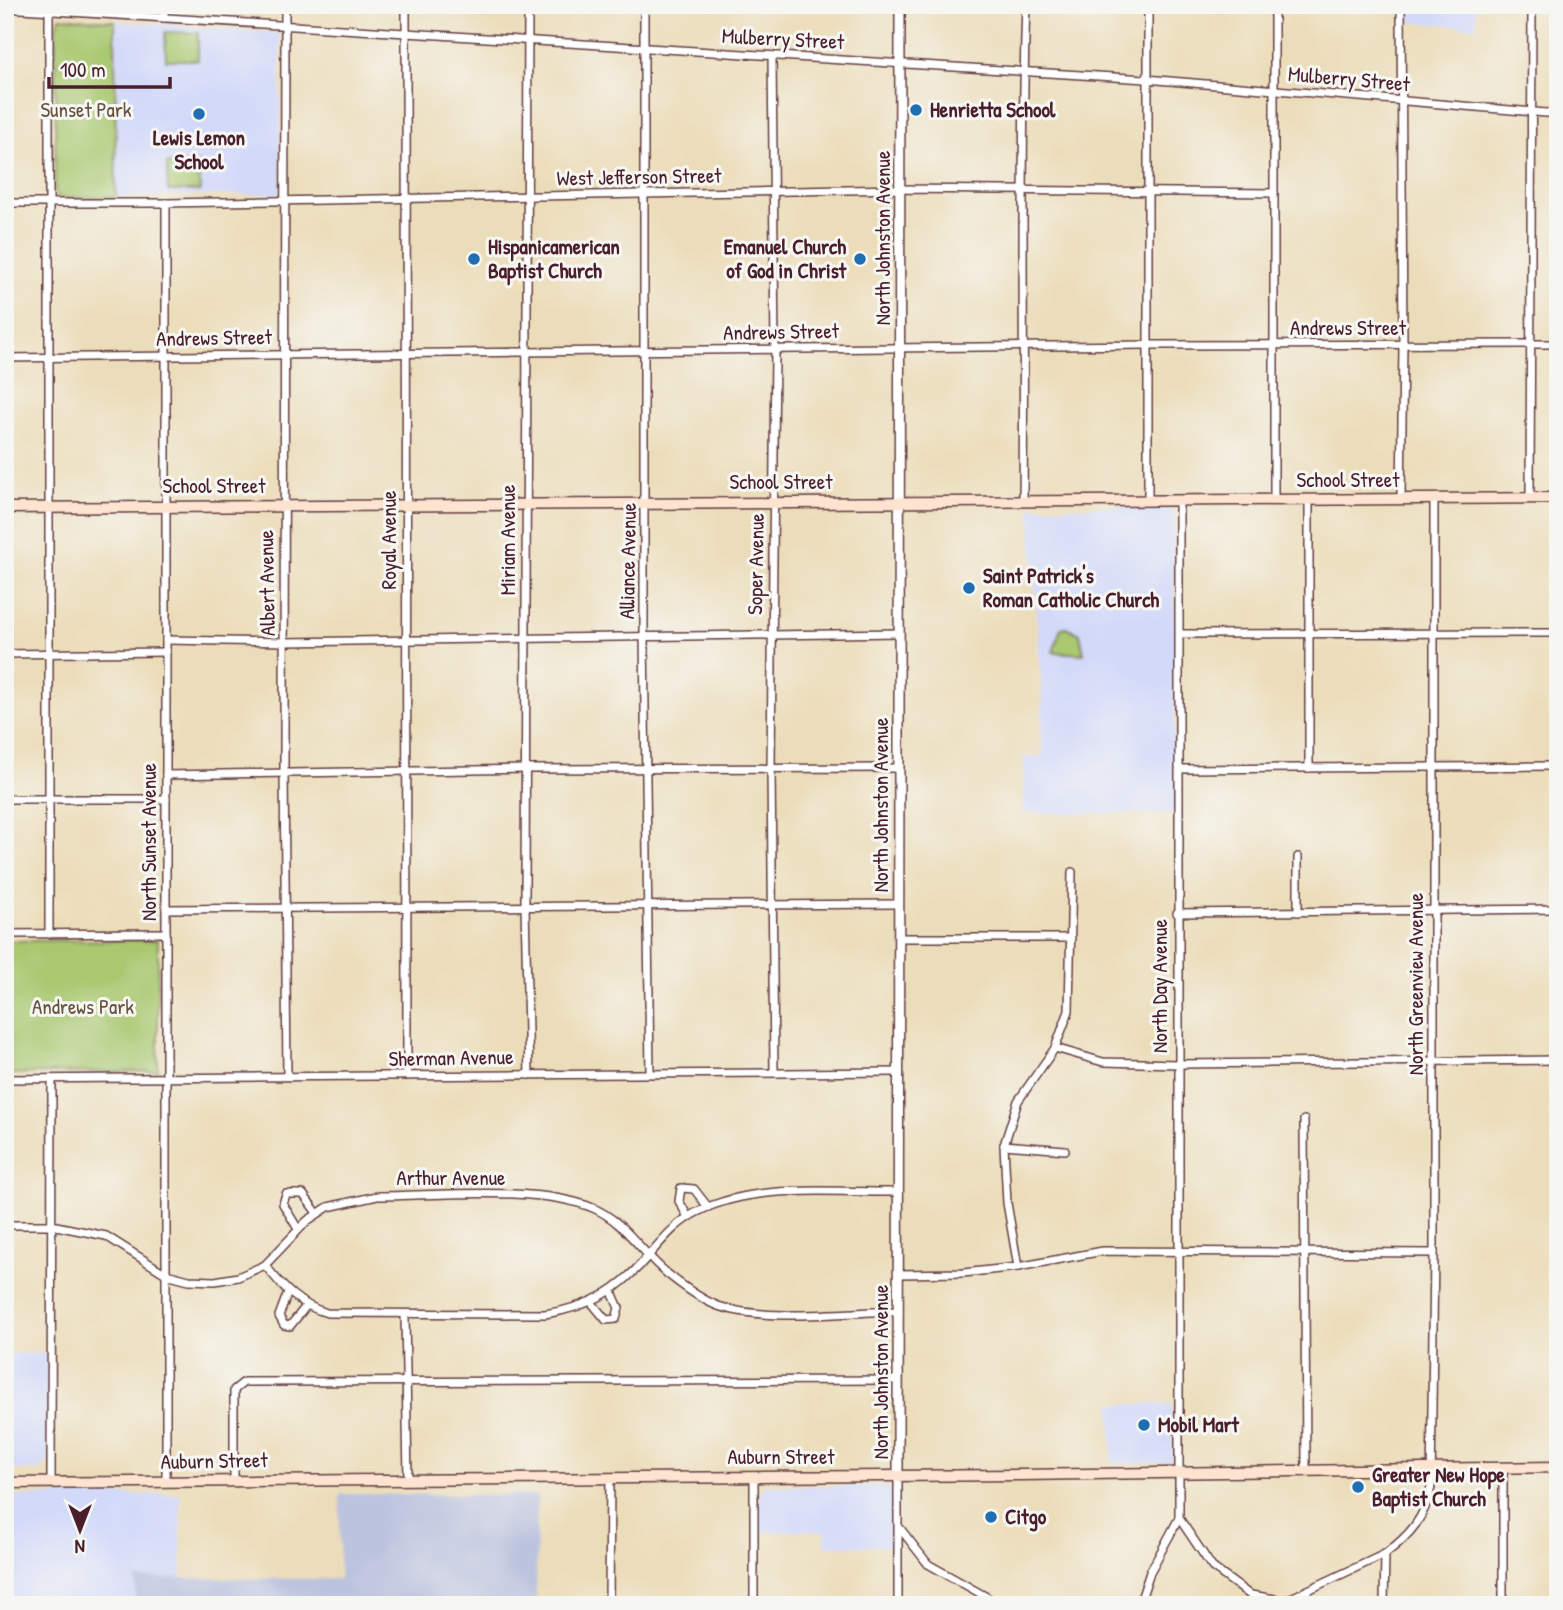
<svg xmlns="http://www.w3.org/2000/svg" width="1563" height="1610" font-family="'Patrick Hand',sans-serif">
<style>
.built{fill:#d2d9f9}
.industrial{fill:#bcc3de}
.green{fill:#a9c86f;stroke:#7a744d;stroke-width:2}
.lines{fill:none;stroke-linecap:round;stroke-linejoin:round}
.minor-casing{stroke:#623c40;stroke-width:10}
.tertiary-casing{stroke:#623c40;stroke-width:12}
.secondary-casing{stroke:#623c40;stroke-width:13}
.minor{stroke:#fff;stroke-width:7}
.tertiary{stroke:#fff;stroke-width:9}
.secondary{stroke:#fde4d0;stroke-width:10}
.poi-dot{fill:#1f6fb2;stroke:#f6f6f2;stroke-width:2.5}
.labels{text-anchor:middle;stroke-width:6;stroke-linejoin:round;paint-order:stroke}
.street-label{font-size:21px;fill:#4a1f2b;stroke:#f6f6f2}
.park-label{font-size:21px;fill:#66523f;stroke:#f6f6f2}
.poi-label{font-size:21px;font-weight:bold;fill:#4a1f2b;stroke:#f6f6f2;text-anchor:start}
</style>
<rect width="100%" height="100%" fill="#f6f6f2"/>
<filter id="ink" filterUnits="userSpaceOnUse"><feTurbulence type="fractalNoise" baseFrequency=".0143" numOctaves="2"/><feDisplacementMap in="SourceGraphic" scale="14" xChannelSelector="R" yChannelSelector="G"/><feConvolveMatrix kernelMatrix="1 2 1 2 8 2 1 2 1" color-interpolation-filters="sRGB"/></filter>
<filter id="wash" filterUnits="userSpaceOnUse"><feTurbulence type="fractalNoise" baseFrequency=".00686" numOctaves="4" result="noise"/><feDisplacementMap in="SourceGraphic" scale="28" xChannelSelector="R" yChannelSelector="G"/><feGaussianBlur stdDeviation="1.57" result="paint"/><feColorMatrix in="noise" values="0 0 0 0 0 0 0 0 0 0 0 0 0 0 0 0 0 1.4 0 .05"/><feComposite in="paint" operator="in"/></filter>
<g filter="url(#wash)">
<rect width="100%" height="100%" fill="#ecddba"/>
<g class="built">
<polygon points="1410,5 1476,5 1476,27 1409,22"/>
<polygon points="115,21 280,33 281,194 116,197"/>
<polygon points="1030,507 1166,506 1174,513 1175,814 1023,813 1024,757 1042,756 1042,698"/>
<polygon points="5,1353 47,1354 48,1462 39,1470 5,1470"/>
<polygon points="1111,1404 1172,1404 1172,1459 1169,1463 1112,1463"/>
<polygon points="765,1486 887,1486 895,1496 895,1546 825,1546 825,1531 761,1532 760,1493"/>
<polygon points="180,1494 182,1579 136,1578 136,1605 5,1605 5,1496"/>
</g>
<polygon class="industrial" points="340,1494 537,1495 536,1605 136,1605 136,1578 339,1579"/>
<g class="green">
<polygon points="60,17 115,21 116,197 60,198 55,193 56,28"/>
<polygon points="165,32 198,33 198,60 166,60"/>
<polygon points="199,163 200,191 168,191 167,164"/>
<polygon points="1066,627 1080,634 1084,654 1053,652 1061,628"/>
<polygon points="158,940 158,1071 5,1074 5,941"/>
</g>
</g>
<g filter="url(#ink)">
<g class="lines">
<defs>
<g id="minor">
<polyline points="49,5 49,934"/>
<polyline points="285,5 284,774 287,1076"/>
<polyline points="406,5 407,1076"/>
<polyline points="528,5 525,906 529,1075"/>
<polyline points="644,5 644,636 650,1073"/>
<polyline points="1137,5 1148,10 1148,499"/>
<polyline points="5,8 1146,79 1558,114"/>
<polyline points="164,18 164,5"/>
<polyline points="772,56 775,350 771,768 774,1072"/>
<polyline points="5,203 166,203 900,189 1274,193"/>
<polyline points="166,203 166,1481"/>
<polyline points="5,358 1147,345 1558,344"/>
<polyline points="1530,498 1532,5"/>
<polyline points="1274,499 1274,5"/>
<polyline points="1309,499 1309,768"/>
<polyline points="1401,499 1403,345 1401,5"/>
<path d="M1023 500C1025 335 1020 170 1026 5"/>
<polyline points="1179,500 1179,1518 1212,1567 1250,1595 1257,1605"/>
<polyline points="1180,634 1558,633"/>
<polyline points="166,640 286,642 899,633"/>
<polyline points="5,654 166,652"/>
<polyline points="1180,769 1558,766"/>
<polyline points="166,775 527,769 899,768"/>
<polyline points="5,799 166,799"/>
<polyline points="1298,857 1298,912"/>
<polyline points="166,909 899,904"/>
<polyline points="1177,913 1558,909"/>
<polyline points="5,934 166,933"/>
<polyline points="899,938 1071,938"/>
<polyline points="1055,1048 1103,1062 1178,1064 1558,1060"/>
<polyline points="5,1079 898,1072"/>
<polyline points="1304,1120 1306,1470"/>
<polyline points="1004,1145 1065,1150"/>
<polyline points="688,1217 679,1201 681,1188 694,1189 708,1207"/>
<path d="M5 1225H51L106 1236 166 1274 189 1280 215 1281 238 1277 265 1265 307 1221 328 1207 377 1196C438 1196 538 1185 593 1208 626 1222 642 1254 669 1275 684 1287 700 1299 718 1306 765 1322 848 1312 899 1311"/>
<polyline points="298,1229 283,1204 286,1194 303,1194 317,1213"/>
<path d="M265 1265C282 1287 299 1305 327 1313L545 1314C590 1307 620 1290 649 1255 664 1238 677 1222 697 1212 757 1182 833 1193 899 1192"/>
<polyline points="1018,1267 1007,1203 1004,1145 1018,1101 1055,1048 1069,1011 1072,872"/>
<polyline points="899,1274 963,1273 1018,1267 1103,1251 1434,1253"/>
<polyline points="288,1292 279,1316 284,1325 290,1326 307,1305"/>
<polyline points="592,1303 606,1320 616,1319 619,1308 612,1292"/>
<polyline points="405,1316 408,1478"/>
<polyline points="754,1476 754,1605"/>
<polyline points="234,1480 234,1390 244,1382 897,1380"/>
<polyline points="51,1482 52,1079"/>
<polyline points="899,1527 928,1564 1001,1605"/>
<polyline points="1251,1595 1281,1600"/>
<polyline points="609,1605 610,1478"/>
<polyline points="898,1605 898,1476"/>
<polyline points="1139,1605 1150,1572 1179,1518"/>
<path d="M1276 1605 1385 1554C1410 1535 1425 1518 1431 1487L1434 1253V499"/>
<polyline points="1384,1605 1385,1554"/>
<polyline points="1503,1605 1503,1468"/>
</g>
<polyline id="tertiary" points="898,1476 900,5"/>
<g id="secondary">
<polyline points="5,508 1558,498"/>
<polyline points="5,1483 1020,1475 1558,1467"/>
</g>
</defs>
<use href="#minor" class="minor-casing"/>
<use href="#tertiary" class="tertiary-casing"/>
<use href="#secondary" class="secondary-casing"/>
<use href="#minor" class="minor"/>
<use href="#tertiary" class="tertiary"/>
<use href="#secondary" class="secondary"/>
</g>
</g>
<g class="poi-dot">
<circle cx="916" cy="110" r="7"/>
<circle cx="199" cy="114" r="7"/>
<circle cx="474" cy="259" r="7"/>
<circle cx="860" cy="259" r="7"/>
<circle cx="969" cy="588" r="7"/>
<circle cx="1144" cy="1425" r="7"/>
<circle cx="1358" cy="1487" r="7"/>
<circle cx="991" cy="1517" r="7"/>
</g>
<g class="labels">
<g class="street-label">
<text transform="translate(783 39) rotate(3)" y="7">Mulberry Street</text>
<text transform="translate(1349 79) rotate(5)" y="7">Mulberry Street</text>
<text transform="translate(639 177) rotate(-1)" y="7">West Jefferson Street</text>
<text transform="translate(883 238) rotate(-90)" y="7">North Johnston Avenue</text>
<text x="1348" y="335">Andrews Street</text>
<text transform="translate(781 332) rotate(-1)" y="7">Andrews Street</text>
<text transform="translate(214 338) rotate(-1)" y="7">Andrews Street</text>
<text x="1348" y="487">School Street</text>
<text x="781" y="489">School Street</text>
<text x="214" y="493">School Street</text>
<text transform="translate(389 540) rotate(-90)" y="7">Royal Avenue</text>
<text transform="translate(508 540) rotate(-90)" y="7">Miriam Avenue</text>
<text transform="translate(628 561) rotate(-89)" y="7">Alliance Avenue</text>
<text transform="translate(756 564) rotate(-89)" y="7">Soper Avenue</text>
<text transform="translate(267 583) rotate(-91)" y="7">Albert Avenue</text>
<text transform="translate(881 805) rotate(-90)" y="7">North Johnston Avenue</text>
<text transform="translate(149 842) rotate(-90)" y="7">North Sunset Avenue</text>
<text transform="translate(1416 984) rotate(-90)" y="7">North Greenview Avenue</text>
<text transform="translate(1160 986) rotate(-90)" y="7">North Day Avenue</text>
<text transform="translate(451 1058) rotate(-1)" y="7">Sherman Avenue</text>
<text x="451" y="1185">Arthur Avenue</text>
<text transform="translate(881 1372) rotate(-90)" y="7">North Johnston Avenue</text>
<text x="781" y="1464">Auburn Street</text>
<text transform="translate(214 1461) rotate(-1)" y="7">Auburn Street</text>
</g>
<g class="park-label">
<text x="86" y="117">Sunset Park</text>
<text x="83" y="1014">Andrews Park</text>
</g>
<g class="poi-label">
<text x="930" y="117">Henrietta School</text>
<text x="199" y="145" text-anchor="middle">Lewis Lemon<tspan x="199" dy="24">School</tspan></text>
<text x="488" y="254">Hispanicamerican<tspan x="488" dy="24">Baptist Church</tspan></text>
<text x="846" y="254" text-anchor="end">Emanuel Church<tspan x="846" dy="24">of God in Christ</tspan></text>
<text x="983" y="583">Saint Patrick's<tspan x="983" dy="24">Roman Catholic Church</tspan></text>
<text x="1158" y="1432">Mobil Mart</text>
<text x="1372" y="1482">Greater New Hope<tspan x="1372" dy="24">Baptist Church</tspan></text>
<text x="1005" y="1524">Citgo</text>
</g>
</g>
<rect width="1563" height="1610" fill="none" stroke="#f6f6f2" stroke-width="28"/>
<g transform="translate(80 1530) rotate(180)" stroke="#f6f6f2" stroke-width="5" paint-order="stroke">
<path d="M0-5L12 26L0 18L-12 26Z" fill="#4a1f2b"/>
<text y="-10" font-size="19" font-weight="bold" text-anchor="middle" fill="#4a1f2b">N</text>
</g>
<path d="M49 77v10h121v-10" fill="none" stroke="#4a1f2b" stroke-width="3.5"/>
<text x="60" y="77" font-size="21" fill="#4a1f2b" stroke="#f6f6f2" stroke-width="5" paint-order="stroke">100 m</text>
</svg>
